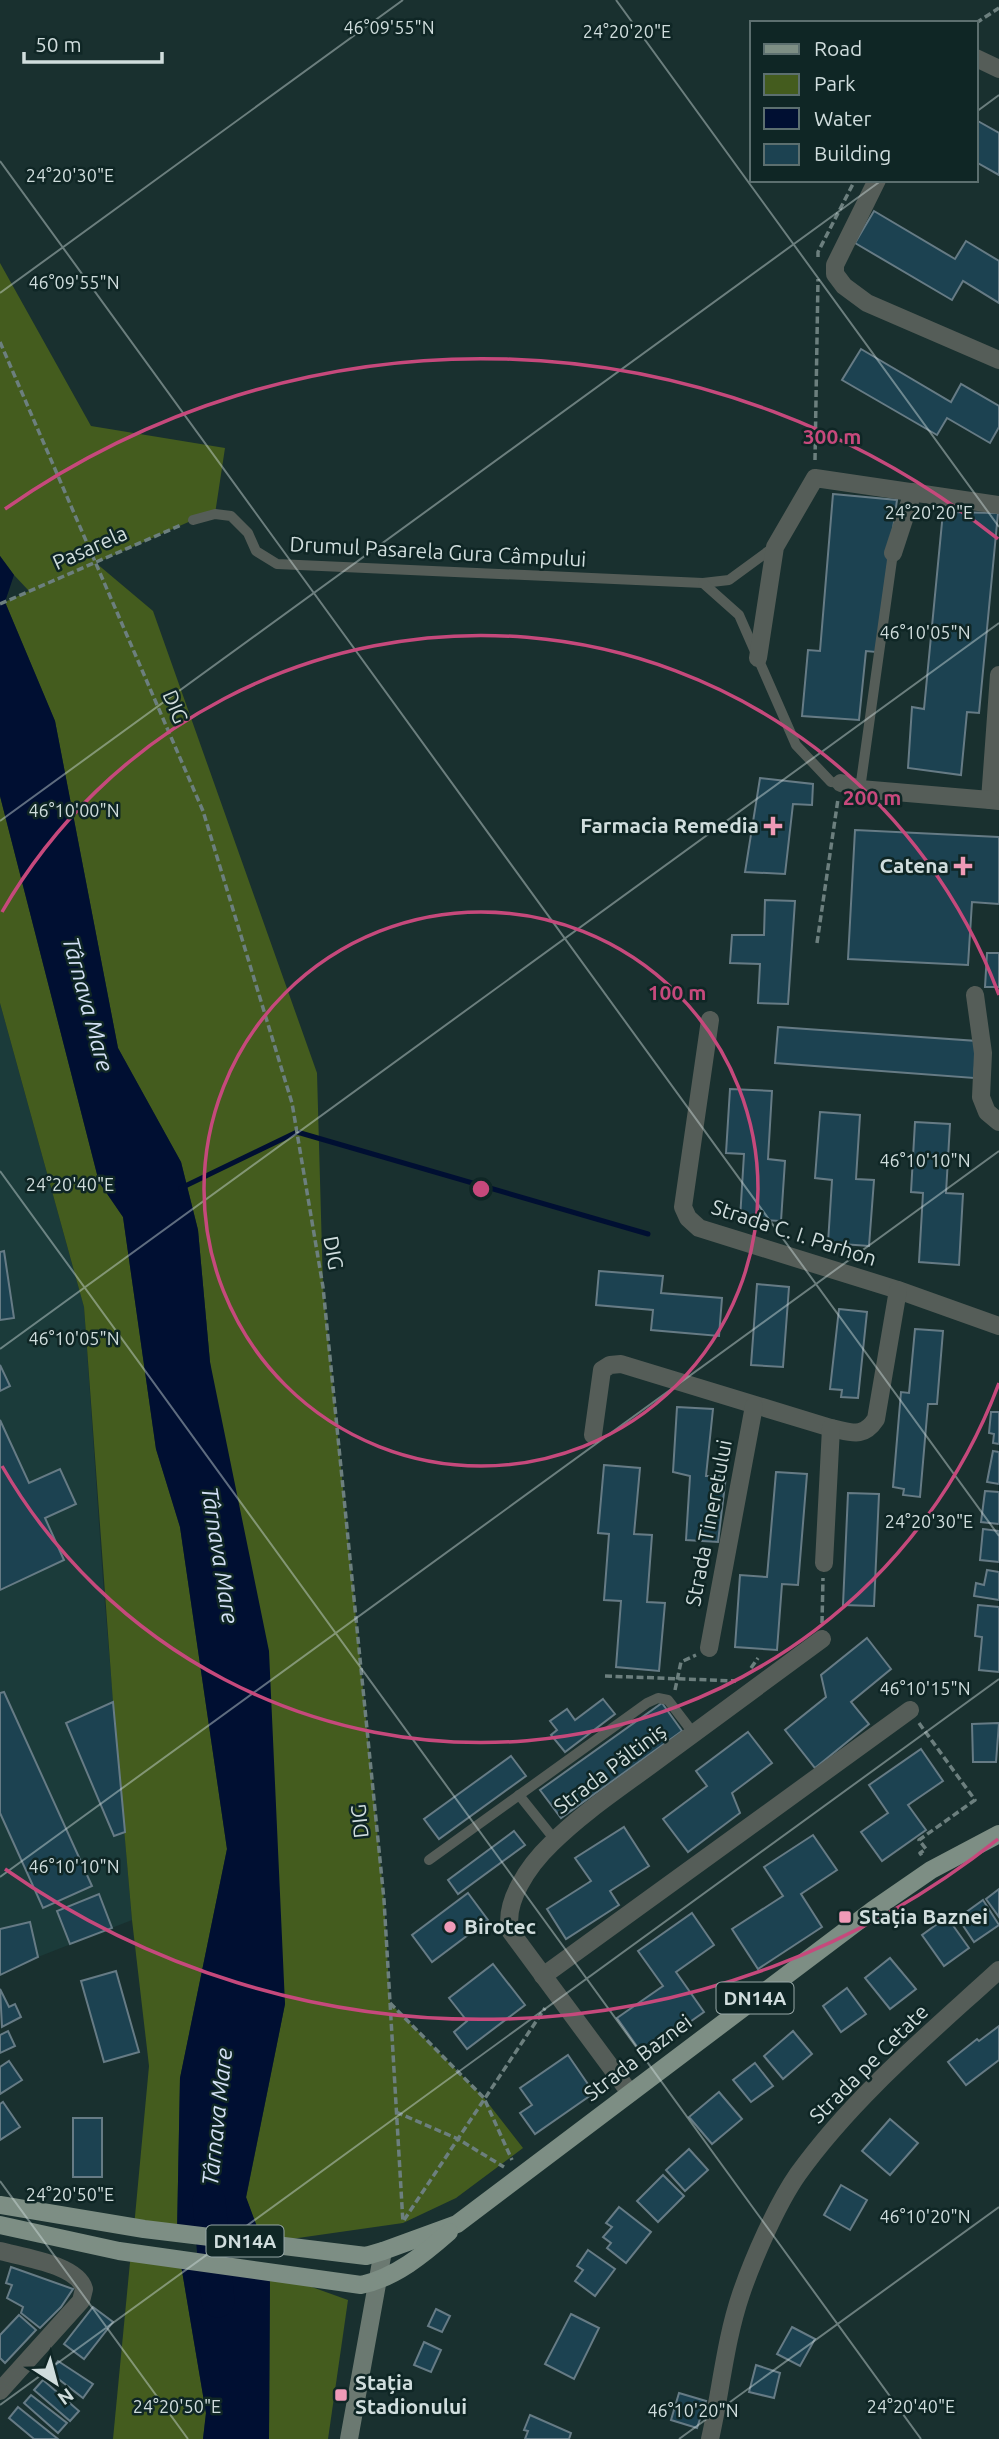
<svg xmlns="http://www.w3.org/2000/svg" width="999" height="2439" font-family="Ubuntu,sans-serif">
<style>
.built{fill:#1b3b3a}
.green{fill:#445c1e}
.water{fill:#000f32}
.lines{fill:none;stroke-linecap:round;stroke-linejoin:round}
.stream{stroke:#000f32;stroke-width:5}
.river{stroke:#000f32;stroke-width:33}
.building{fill:#1c4251;stroke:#667b85;stroke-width:2}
.path{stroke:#6c7f7e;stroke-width:3.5;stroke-dasharray:7 3.5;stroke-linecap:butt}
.lane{stroke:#555d58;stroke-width:10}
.street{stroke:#555d58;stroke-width:18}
.secondary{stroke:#6b7971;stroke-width:18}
.primary{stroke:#7d8e84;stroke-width:18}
.ticks{fill:none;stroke:#d0dddd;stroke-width:2;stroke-opacity:0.45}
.ring{fill:none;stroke:#c6497c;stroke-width:3.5}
.poi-dot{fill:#f09ab7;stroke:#0f2625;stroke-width:2.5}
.labels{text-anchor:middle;stroke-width:5;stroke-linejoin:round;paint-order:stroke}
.shield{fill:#0f2625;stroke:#96a6a6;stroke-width:2}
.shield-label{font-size:19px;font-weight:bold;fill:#d0dddd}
.street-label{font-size:21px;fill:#d0dddd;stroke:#0f2625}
.poi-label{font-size:21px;font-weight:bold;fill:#d0dddd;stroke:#0f2625;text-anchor:start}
.water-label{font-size:23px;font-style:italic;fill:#d3e0f4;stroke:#0f2625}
.ticks-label{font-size:18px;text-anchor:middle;fill:#d0dddd;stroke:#0f2625;stroke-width:5;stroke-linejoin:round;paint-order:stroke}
.centre{fill:#c6497c;stroke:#0f2625;stroke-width:3.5}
.ring-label{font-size:21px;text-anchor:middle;font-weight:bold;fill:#c6497c;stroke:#0f2625;stroke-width:5;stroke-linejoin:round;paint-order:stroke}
</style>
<rect width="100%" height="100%" fill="#19302f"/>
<polygon class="built" points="0,1003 84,1307 103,1581 132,1920 38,1957 0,1975"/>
<g class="green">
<polygon points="0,263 91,426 225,448 215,514 193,520 96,563 153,611 317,1073 323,1287 384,1900 390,2003 484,2098 523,2148 456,2198 403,2223 263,2243 246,2198 285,2004 210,1362 198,1230 181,1162 118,1048 55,721 5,602 29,591 14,575 0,556"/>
<polygon points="0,796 99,1182 123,1217 156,1449 180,1527 227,1849 180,2078 177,2233 134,2227 149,2066 132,1920 113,1702 84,1307 0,1003"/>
<polygon points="131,2252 180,2259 206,2413 203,2439 113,2439"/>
<polygon points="270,2272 348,2300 328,2439 269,2439"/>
</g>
<g class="water">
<polygon points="0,556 14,575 5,602 55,721 118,1048 181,1162 198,1230 210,1362 269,1651 285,2004 246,2197 263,2243 177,2233 180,2078 227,1849 180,1527 156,1449 123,1217 99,1182 0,796"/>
<polygon points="180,2259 270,2272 269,2439 203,2439 206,2413"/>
</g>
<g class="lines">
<polyline class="stream" points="181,1188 297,1132 648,1234"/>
<polyline class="river" points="209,2201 218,2301"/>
</g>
<g class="building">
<polygon points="976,120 999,133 999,175 976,162"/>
<polygon points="874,211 955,259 966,241 999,261 999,303 963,281 952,300 855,243"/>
<polygon points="861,349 951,402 961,384 999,406 999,427 990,443 947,418 937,435 842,380"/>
<polygon points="833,494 897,500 876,652 866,651 859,720 802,716 808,650 820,651"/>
<polygon points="943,512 998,513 979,713 967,712 961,775 908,768 912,707 924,709"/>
<polygon points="760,778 813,784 812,805 793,804 785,874 745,872"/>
<polygon points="855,830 999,837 999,904 972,902 968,965 848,959"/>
<polygon points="765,900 795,901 788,1004 758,1003 760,964 730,963 732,935 764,935"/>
<polygon points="987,953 999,953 999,987 985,987"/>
<polygon points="778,1027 977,1041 974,1078 775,1063"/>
<polygon points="730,1089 772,1091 768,1159 785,1161 781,1221 740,1219 744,1154 726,1153"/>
<polygon points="820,1112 860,1115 856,1179 874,1180 869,1246 828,1243 832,1180 815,1178"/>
<polygon points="915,1122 950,1124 946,1193 963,1194 959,1265 919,1262 923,1193 911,1192"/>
<polygon points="4,1251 14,1318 0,1320 0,1252"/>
<polygon points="599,1271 663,1276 661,1293 722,1298 719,1336 651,1330 653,1310 596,1305"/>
<polygon points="757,1284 789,1287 783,1367 751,1365"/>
<polygon points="839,1309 867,1312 858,1398 841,1397 842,1390 830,1389"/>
<polygon points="915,1329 943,1331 937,1404 928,1404 920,1497 903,1495 904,1489 893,1487 901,1392 909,1393"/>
<polygon points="0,1365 10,1386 0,1391"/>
<polygon points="677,1407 713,1409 706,1476 726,1476 718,1542 686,1540 690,1476 673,1472"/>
<polygon points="991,1412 999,1412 999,1444 993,1443 994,1434 989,1433"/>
<polygon points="0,1420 29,1483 60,1469 76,1504 45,1518 64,1560 0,1590"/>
<polygon points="993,1451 999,1452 999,1484 987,1482"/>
<polygon points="604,1465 640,1468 634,1534 652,1535 647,1602 665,1603 659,1671 616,1667 621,1601 604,1600 609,1534 598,1533"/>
<polygon points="776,1472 807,1474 798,1585 782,1584 777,1650 735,1647 740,1575 767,1577"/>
<polygon points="985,1491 999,1492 999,1524 981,1522"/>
<polygon points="848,1493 879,1494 874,1606 843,1605"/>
<polygon points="983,1529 999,1531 999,1562 980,1560"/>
<polygon points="987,1570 999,1572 999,1600 974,1596 976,1583 984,1585"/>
<polygon points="978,1605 999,1607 999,1672 979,1670 982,1637 975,1636"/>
<polygon points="867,1638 891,1669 851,1702 869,1724 815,1768 785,1730 826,1697 821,1675"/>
<polygon points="4,1692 92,1886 43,1908 0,1813 0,1693"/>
<polygon points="603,1699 615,1714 565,1752 551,1735 557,1730 550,1721 567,1709 575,1720"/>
<polygon points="113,1702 125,1832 114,1836 66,1723"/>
<polygon points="662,1703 682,1731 561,1818 540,1790"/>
<polygon points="999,1723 996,1762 973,1762 972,1724"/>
<polygon points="748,1732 772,1763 732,1793 740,1813 688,1852 663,1819 707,1786 696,1771"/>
<polygon points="921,1749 943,1781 908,1805 926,1830 882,1861 861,1832 888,1813 869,1785"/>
<polygon points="511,1756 526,1776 439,1839 424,1819"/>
<polygon points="624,1827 649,1866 610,1891 619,1905 566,1939 547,1909 591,1881 575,1858"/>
<polygon points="514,1831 525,1845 458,1894 448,1880"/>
<polygon points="813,1835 837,1870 801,1894 822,1927 758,1969 732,1929 783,1896 764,1867"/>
<polygon points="999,1889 999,1917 986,1899"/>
<polygon points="468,1893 488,1920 432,1962 412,1935"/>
<polygon points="99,1894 112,1928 70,1944 57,1911"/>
<polygon points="983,1900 999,1925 974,1942 958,1918"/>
<polygon points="692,1913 714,1945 676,1972 704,2012 643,2055 617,2018 663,1986 638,1951"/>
<polygon points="947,1917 969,1948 944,1966 922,1935"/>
<polygon points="30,1922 38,1957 0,1975 0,1929"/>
<polygon points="890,1958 916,1989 890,2009 865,1978"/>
<polygon points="493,1964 525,2005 467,2049 454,2032 467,2021 449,1998"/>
<polygon points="116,1971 139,2052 104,2062 81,1981"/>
<polygon points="847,1988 866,2014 841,2032 823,2006"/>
<polygon points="0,1989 9,2007 15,2004 21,2017 2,2027"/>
<polygon points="999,2026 999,2060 966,2085 948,2062 977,2039 979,2041"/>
<polygon points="8,2031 15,2046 0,2053 0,2035"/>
<polygon points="793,2031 812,2054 783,2079 764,2056"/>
<polygon points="568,2055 594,2093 535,2134 520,2113 532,2105 520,2088"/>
<polygon points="9,2061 22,2080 0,2094 0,2067"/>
<polygon points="755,2063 773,2086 751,2102 733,2080"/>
<polygon points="719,2092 742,2119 712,2144 689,2117"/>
<polygon points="3,2102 20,2127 0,2140 0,2104"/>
<rect x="73" y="2118" width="29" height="59"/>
<polygon points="890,2119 918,2143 890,2175 862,2151"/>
<polygon points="689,2149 708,2170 685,2191 666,2170"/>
<polygon points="663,2175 684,2196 658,2222 637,2201"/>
<polygon points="841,2185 867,2200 850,2230 824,2215"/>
<polygon points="619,2207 651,2232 626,2263 607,2248 611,2243 603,2237 612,2227 606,2223"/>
<polygon points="588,2250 615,2269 595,2296 575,2281 583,2270 577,2266"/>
<polygon points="11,2267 73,2289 61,2307 40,2328 21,2313 23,2307 7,2298 12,2285 6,2283"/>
<polygon points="93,2307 113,2322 84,2359 64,2344"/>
<polygon points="436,2309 450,2316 442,2332 428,2326"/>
<polygon points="571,2314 599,2328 574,2379 545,2364"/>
<polygon points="19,2315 36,2330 5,2363 0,2358 0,2335"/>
<polygon points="792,2327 815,2339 800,2366 777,2354"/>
<polygon points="424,2342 441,2350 431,2372 414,2365"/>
<polygon points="58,2361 93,2384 83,2398 57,2378 53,2384 45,2378"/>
<polygon points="756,2365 780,2373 774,2398 749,2392"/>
<polygon points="43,2380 79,2411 70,2421 34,2390"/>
<polygon points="679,2393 706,2401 697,2428 671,2420"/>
<polygon points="31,2395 67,2423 58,2433 24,2403"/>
<polygon points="18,2407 58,2439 34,2439 9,2418"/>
<polygon points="530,2415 571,2433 569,2439 525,2439 528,2431 524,2430"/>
</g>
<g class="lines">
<g class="path">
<polyline points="976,23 999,8"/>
<polyline points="818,257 818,252 855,180"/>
<polyline points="0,342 203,811 292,1103 323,1287 384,1900 403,2223"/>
<polyline points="815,460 818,279"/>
<polyline points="0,604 181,525"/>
<polyline points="817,943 838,799"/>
<polyline points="822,1623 823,1578"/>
<polyline points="751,1668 758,1658"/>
<polyline points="605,1676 736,1681"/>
<polyline points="675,1690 681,1662 696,1655"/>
<polyline points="919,1723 975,1800 919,1840 926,1849 920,1853 922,1856"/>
<polyline points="390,2003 484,2098 512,2160"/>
<polyline points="396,2112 458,2139 504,2167"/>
<polyline points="404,2220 545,2008"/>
</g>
<g class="lane">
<polyline points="193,520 215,514 231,516 248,533 256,551 277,564 703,583 729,580 774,547"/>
<polyline points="703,583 739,615 796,745 831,782 841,783"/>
<polyline points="860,789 893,553"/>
<polyline points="519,1795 555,1840"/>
<polyline points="429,1860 647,1703 658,1698 668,1700 694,1734"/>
</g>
<g class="street">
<polyline points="976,58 999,69"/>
<polyline points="877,180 835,265 835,274 844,286 867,303 999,360"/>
<polyline points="893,553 913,492"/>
<polyline points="758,658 775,547 815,478 999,505"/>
<polyline points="999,675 990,800 999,801"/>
<polyline points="841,783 860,789 990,800"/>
<polyline points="975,995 983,1053 981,1097 987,1112 999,1122"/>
<polyline points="710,1020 683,1207 688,1218 699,1228 898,1290 999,1326"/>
<path d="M593 1435 602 1370 610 1365 621 1364 831 1428C851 1432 863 1439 876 1419L898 1290"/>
<polyline points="824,1563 831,1428"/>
<polyline points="709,1648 754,1406"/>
<polyline points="543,1976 910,1710"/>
<path d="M630 2093 511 1932C502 1903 530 1864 551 1844 583 1812 623 1786 659 1759 714 1719 768 1679 822 1639"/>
<path d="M0 2251C22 2257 78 2265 84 2289L81 2301 0 2391"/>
<path d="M710 2439C721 2391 725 2341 741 2294 753 2259 777 2204 798 2174 854 2096 929 2034 999 1970"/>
</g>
<polyline class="secondary" points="349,2439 383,2251"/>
<g class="primary">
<polyline points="0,2205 144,2229 366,2256 383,2251 457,2224 873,1910 931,1870 999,1834"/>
<path d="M0 2225 119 2251 361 2285C395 2278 424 2254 449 2232"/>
</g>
</g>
<path class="ticks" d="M616 0 999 527M976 112 999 95M0 161 999 1536M0 293 403 0M0 821 882 180M0 1171 921 2439M0 1349 999 623M0 1877 999 1151M0 2181 188 2439M0 2405 999 1679M679 2439 999 2207"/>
<g class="ring">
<circle cx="481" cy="1189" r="277"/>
<path d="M999 1383A553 553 0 0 1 2 1466M2 912A553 553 0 0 1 999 995"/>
<path d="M998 1839A830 830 0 0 1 5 1869M5 509A830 830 0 0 1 998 539"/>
</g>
<g class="poi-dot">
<path d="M769.5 815.5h7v7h7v7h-7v7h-7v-7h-7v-7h7z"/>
<path d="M959.5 855.5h7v7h7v7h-7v7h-7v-7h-7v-7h7z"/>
<rect x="838" y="1910" width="14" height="14" rx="3.5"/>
<circle cx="450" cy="1927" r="7"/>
<rect x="334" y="2388" width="14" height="14" rx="3.5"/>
</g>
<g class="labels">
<g class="shield">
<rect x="716.5" y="1982.5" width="77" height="31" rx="5"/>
<rect x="206.5" y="2225.5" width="77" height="31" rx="5"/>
</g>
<g class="shield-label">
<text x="755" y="2005">DN14A</text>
<text x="245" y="2248">DN14A</text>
</g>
<g class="street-label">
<text transform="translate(90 548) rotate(-24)" y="7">Pasarela</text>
<text transform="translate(438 552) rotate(3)" y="7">Drumul Pasarela Gura Câmpului</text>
<text transform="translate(175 707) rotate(67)" y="7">DIG</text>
<text transform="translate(794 1233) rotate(18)" y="7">Strada C. I. Parhon</text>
<text transform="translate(333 1253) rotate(80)" y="7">DIG</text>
<text transform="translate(709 1523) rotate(-79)" y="7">Strada Tineretului</text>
<text transform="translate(610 1769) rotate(-37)" y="7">Strada Păltiniș</text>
<text transform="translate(360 1821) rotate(-96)" y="7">DIG</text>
<text transform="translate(638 2058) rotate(-37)" y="7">Strada Baznei</text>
<text transform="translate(869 2064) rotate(-45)" y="7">Strada pe Cetate</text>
</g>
<g class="poi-label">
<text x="759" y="833" text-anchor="end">Farmacia Remedia</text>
<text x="949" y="873" text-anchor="end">Catena</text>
<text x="859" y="1924">Stația Baznei</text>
<text x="464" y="1934">Birotec</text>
<text x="355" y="2390">Stația<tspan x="355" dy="24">Stadionului</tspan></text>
</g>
<g class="water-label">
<text transform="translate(88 1004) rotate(75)" y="8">Târnava Mare</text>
<text transform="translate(220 1555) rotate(81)" y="8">Târnava Mare</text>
<text transform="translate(217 2117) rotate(-84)" y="8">Târnava Mare</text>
</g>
</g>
<g class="ticks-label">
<text x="389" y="34">46°09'55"N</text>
<text x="627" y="38">24°20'20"E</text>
<text x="70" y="182">24°20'30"E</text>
<text x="74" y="289">46°09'55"N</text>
<text x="929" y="519">24°20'20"E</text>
<text x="925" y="639">46°10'05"N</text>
<text x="74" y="817">46°10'00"N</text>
<text x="925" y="1167">46°10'10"N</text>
<text x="70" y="1191">24°20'40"E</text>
<text x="74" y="1345">46°10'05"N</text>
<text x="929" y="1528">24°20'30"E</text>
<text x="925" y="1695">46°10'15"N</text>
<text x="74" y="1873">46°10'10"N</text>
<text x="70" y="2201">24°20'50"E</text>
<text x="925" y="2223">46°10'20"N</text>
<text x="177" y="2413">24°20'50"E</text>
<text x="911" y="2413">24°20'40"E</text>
<text x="693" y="2417">46°10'20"N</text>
</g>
<circle cx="481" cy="1189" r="10" class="centre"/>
<g class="ring-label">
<text x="832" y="444">300 m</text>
<text x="872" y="805">200 m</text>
<text x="677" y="1000">100 m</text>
</g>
<rect x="750" y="21" width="228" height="161" fill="#0f2625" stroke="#5c6f6f" stroke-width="2"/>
<rect x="764" y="44" width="35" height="10" fill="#7d8e84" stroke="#5c6f6f" stroke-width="2"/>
<text x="814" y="56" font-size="21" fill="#d0dddd">Road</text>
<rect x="764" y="74" width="35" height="21" fill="#445c1e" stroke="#5c6f6f" stroke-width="2"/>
<text x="814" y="91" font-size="21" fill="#d0dddd">Park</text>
<rect x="764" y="108" width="35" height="21" fill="#000f32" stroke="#5c6f6f" stroke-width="2"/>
<text x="814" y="126" font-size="21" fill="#d0dddd">Water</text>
<rect x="764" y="144" width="35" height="21" fill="#1c4251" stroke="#5c6f6f" stroke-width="2"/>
<text x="814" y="161" font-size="21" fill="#d0dddd">Building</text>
<g transform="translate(56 2383) rotate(144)" stroke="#0f2625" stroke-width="5" paint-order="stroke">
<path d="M0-5L12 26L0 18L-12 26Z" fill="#d0dddd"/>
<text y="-10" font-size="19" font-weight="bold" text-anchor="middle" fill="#d0dddd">N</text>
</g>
<path d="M24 52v10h138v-10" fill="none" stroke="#d0dddd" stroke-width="3.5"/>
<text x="35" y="52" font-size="21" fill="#d0dddd" stroke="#0f2625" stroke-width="5" paint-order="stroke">50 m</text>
</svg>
